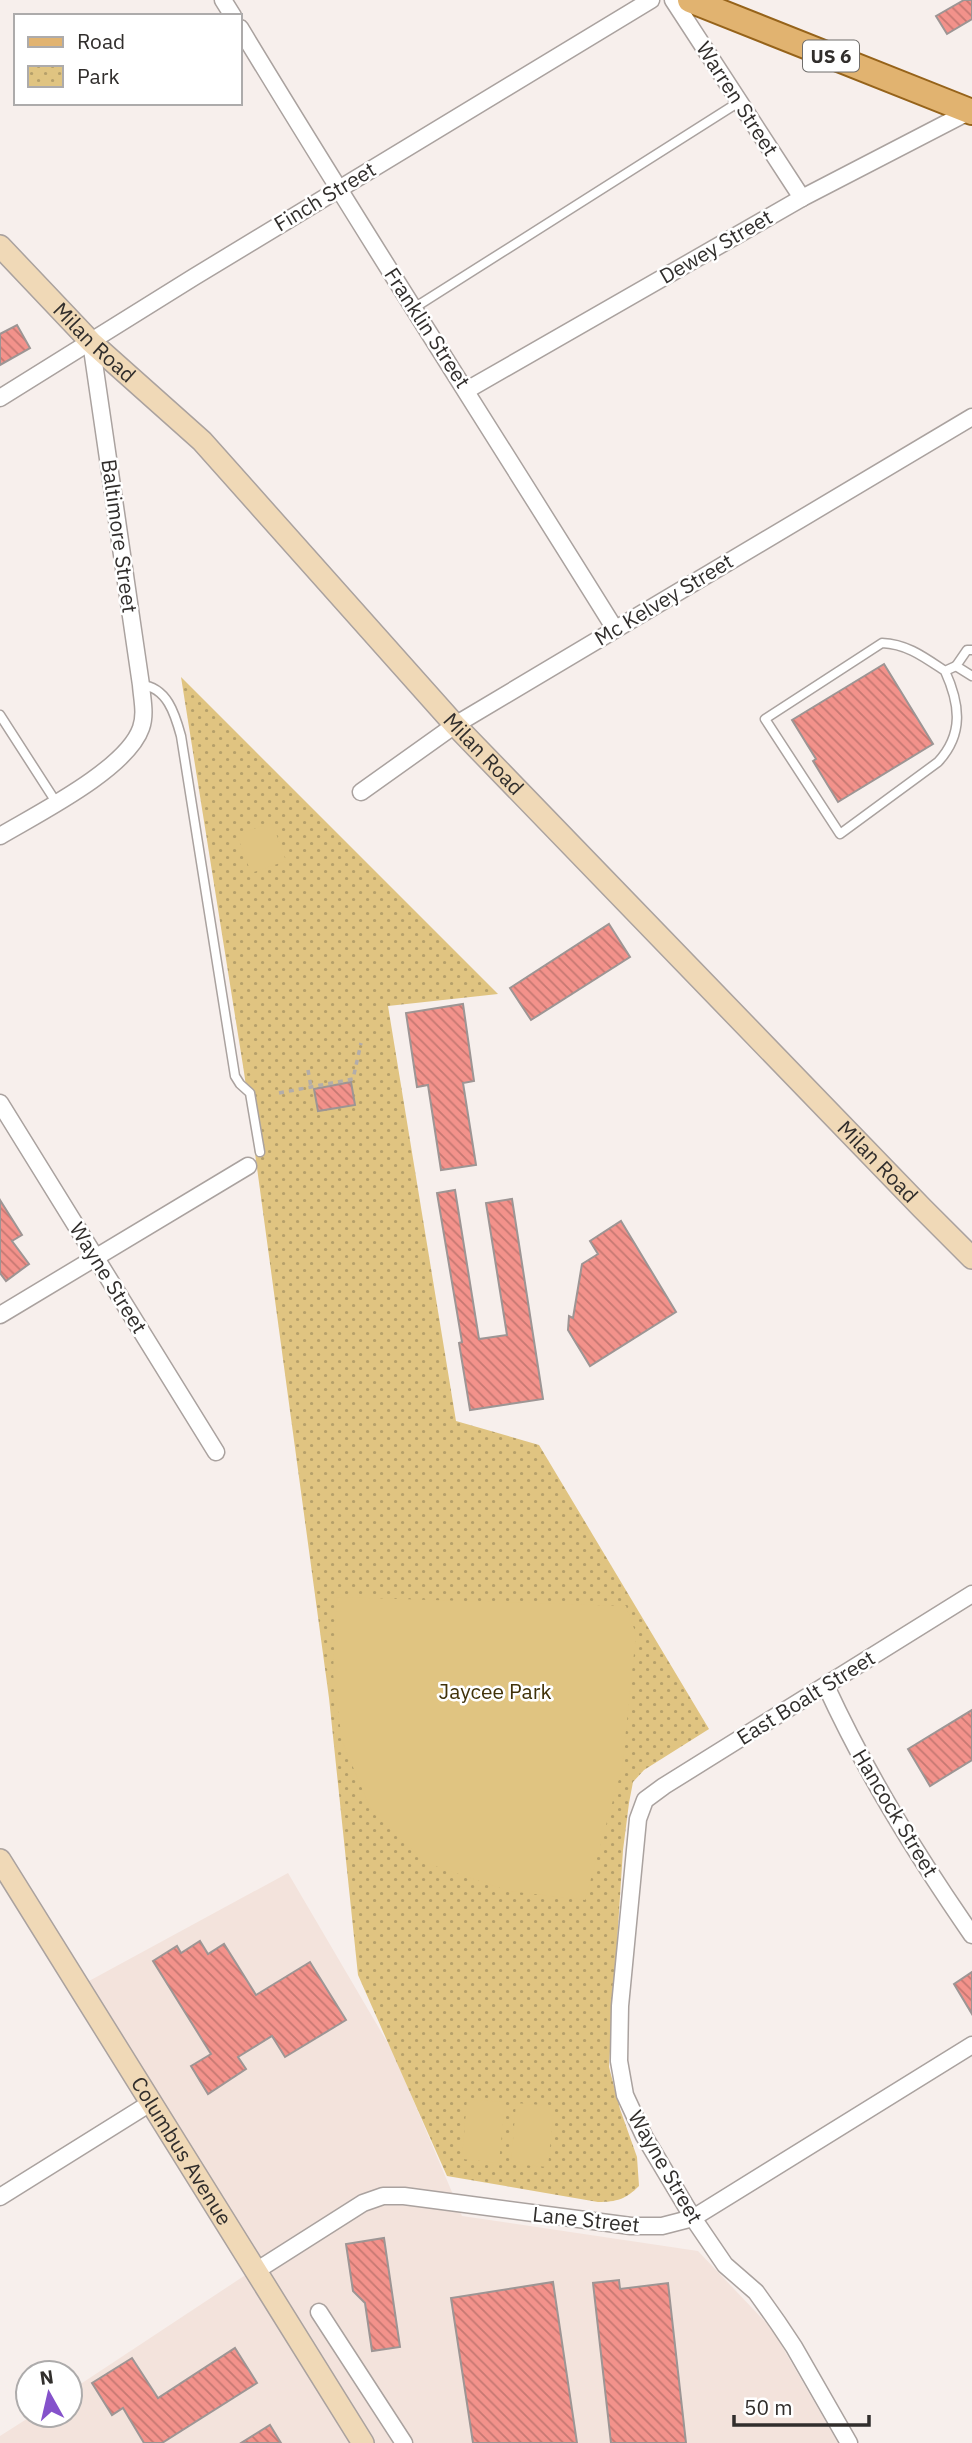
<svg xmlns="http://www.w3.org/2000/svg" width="972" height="2443" font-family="'IBM Plex Sans',sans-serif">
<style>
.built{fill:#f3e3dc}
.park{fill:url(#park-dots)}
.pitch{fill:#e0c481}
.building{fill:url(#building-back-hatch);stroke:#9d9594;stroke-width:2}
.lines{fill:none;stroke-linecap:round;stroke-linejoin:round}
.lane-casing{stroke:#aaa29f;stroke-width:11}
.street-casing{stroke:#aaa29f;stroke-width:19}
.secondary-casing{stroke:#aaa29f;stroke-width:24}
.primary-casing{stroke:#96631a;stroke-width:28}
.path{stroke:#b3adaa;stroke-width:3.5;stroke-dasharray:5 5;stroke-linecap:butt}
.lane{stroke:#fff;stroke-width:8}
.street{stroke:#fff;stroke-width:16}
.secondary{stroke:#f0d9b7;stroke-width:21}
.primary{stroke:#e1b370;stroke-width:24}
.labels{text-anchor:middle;stroke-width:5;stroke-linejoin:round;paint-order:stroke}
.shield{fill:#fff;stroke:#6f6d6b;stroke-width:2}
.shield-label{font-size:19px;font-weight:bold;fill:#312e2c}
.street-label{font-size:21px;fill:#312e2c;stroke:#fff}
.park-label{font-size:21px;fill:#413209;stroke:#fff}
</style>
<defs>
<pattern id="park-dots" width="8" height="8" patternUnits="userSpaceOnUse" patternTransform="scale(1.75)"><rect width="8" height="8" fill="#e0c481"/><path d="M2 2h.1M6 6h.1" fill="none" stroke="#b6a06a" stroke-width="1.8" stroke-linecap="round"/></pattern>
<pattern id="building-back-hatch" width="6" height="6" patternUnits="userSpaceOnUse" patternTransform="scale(1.75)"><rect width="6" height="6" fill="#f3928b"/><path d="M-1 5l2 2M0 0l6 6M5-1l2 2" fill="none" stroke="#c57872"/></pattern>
</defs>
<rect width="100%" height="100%" fill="#f7efec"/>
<polygon class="built" points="288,1873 393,2052 462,2216 698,2251 772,2329 838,2443 0,2443 0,2436 33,2415 70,2415 70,2391 247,2274 78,1987"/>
<path class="park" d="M181 677 498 994 388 1006 456 1421 539 1445 709 1729 644 1770 633 1782 629 1803 623 1850 609 2067 620 2109 637 2157 639 2186C626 2199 617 2202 598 2202L447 2176 358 1975 329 1698 244 1072Z"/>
<g class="pitch">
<polygon points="272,822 286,861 251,873 237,835"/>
<polygon points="337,1597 626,1606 636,1634 622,1768 585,1900 509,1891 426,1863 372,1812 342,1741 333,1673"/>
<polygon points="467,2099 505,2102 499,2163 462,2159"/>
<polygon points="516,2103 554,2106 548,2167 511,2164"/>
</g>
<g class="building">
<polygon points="964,0 972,0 972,19 947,34 936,16"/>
<polygon points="17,325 30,348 0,365 0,334"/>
<polygon points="884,664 933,744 838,802 813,761 816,759 792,720"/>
<polygon points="609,924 630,957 531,1020 510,988"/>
<polygon points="463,1004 474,1081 463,1083 476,1165 441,1170 428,1085 417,1087 406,1013"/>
<polygon points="351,1082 355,1105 318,1111 314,1089"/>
<polygon points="455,1190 479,1339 507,1335 486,1203 512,1199 543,1399 470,1410 459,1343 462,1342 437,1193"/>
<polygon points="0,1200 22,1235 12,1241 29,1264 6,1281 0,1273"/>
<polygon points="621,1221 676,1312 590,1366 568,1330 569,1316 573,1318 582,1264 598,1254 590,1241"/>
<polygon points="972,1710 972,1760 930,1786 908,1749"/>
<polygon points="200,1941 208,1954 224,1944 256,1995 310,1962 346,2020 285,2057 272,2036 238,2057 246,2069 208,2094 191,2066 211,2054 153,1961 177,1946 181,1953"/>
<polygon points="972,1972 972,2014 954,1984"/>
<polygon points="384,2238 400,2347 372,2351 365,2303 353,2291 346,2244"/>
<polygon points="619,2280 620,2289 668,2283 686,2443 611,2443 593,2283"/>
<polygon points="553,2282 577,2443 473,2443 451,2298"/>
<polygon points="235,2348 257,2383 162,2443 144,2443 123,2408 112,2415 92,2383 132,2358 158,2398"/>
<polygon points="270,2425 281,2443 241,2443"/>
</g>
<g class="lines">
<defs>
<g id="lane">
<polyline points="414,308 739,102"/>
<polyline points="972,650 967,650 956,666 972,676"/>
<path d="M945 671C960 704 964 734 938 762L840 834 765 719 882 643C907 644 924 657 945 671L956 666"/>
<path d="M141 685C167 687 175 714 181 736L235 1076 240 1084 250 1093 260 1152"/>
<polyline points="0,715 56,802"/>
</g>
<g id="street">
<polyline points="223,0 233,16"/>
<polyline points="673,0 802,198"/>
<path d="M240 28C362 230 490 428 615 629"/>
<polyline points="467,390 802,198 970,111"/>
<polyline points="0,398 194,277 651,0"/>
<polyline points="361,792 455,725 972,417"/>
<path d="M0 836C37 814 127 769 141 728 146 714 142 699 141 685L91 342"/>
<polyline points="0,1103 216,1452"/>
<polyline points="0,1315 248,1166"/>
<path d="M826 1686C867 1775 916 1854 972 1935"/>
<polyline points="0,2197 152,2102"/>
<polyline points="256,2271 363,2203 383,2196 404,2196 631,2226 662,2226 693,2218 972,2045"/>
<polyline points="319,2312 404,2443"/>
<polyline points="849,2443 794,2347 778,2323 756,2292 725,2265 693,2218 644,2136 625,2095 619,2061 620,2006 638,1819 645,1800 664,1786 972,1594"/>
</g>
<g id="secondary">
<path id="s1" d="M0 246 91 342 202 441 455 725 922 1208 972 1258"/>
<path id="s2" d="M0 1860 363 2443"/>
</g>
<polyline id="primary" points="690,0 972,112"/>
</defs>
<use href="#lane" class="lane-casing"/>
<use href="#street" class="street-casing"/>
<use href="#secondary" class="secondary-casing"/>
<use href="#primary" class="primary-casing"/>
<g class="path">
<polyline points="308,1070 311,1087"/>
<polyline points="279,1093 353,1079 361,1043"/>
</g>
<use href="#lane" class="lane"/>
<use href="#street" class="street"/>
<use href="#secondary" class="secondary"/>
<use href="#primary" class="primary"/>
</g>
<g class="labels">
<rect class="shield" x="803" y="40.5" width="56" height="31" rx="5"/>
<g class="shield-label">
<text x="831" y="63">US 6</text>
</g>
<g class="street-label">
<text transform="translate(737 99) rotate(57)" y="7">Warren Street</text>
<text transform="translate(325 197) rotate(-31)" y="7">Finch Street</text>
<text transform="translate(716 247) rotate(-30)" y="7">Dewey Street</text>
<text transform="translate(427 328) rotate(57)" y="7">Franklin Street</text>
<text dy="7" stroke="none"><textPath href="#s1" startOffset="135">Milan Road</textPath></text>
<text transform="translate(119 536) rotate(82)" y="7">Baltimore Street</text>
<text transform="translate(664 600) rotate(-31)" y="7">Mc Kelvey Street</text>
<text dy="7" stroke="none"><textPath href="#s1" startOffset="702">Milan Road</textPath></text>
<text dy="7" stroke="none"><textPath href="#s1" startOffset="1269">Milan Road</textPath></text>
<text transform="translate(108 1278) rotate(58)" y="7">Wayne Street</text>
<text transform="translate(806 1698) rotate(-32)" y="7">East Boalt Street</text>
<text transform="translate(895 1813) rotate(59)" y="7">Hancock Street</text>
<text dy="7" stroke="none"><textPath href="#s2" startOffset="343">Columbus Avenue</textPath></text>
<text transform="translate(665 2167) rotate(60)" y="7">Wayne Street</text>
<text transform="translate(586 2220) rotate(6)" y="7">Lane Street</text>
</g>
<g class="park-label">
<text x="495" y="1699">Jaycee Park</text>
</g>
</g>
<rect x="14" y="14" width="228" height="91" fill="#ffffff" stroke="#adabab" stroke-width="2"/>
<rect x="28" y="37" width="35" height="10" fill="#e1b370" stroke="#adabab" stroke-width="2"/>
<text x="77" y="49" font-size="21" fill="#312e2c">Road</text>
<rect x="28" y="66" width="35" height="21" fill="url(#park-dots)" stroke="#adabab" stroke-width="2"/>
<text x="77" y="84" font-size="21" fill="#312e2c">Park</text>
<g transform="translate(49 2394) rotate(352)"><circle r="33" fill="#ffffff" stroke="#adabab" stroke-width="2"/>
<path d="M0-5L12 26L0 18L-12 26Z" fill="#8552cb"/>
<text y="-10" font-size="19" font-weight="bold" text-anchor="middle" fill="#312e2c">N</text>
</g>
<path d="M734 2415v10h135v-10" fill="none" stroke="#312e2c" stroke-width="3.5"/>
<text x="744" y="2415" font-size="21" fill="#312e2c" stroke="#ffffff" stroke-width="5" paint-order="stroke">50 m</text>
</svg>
